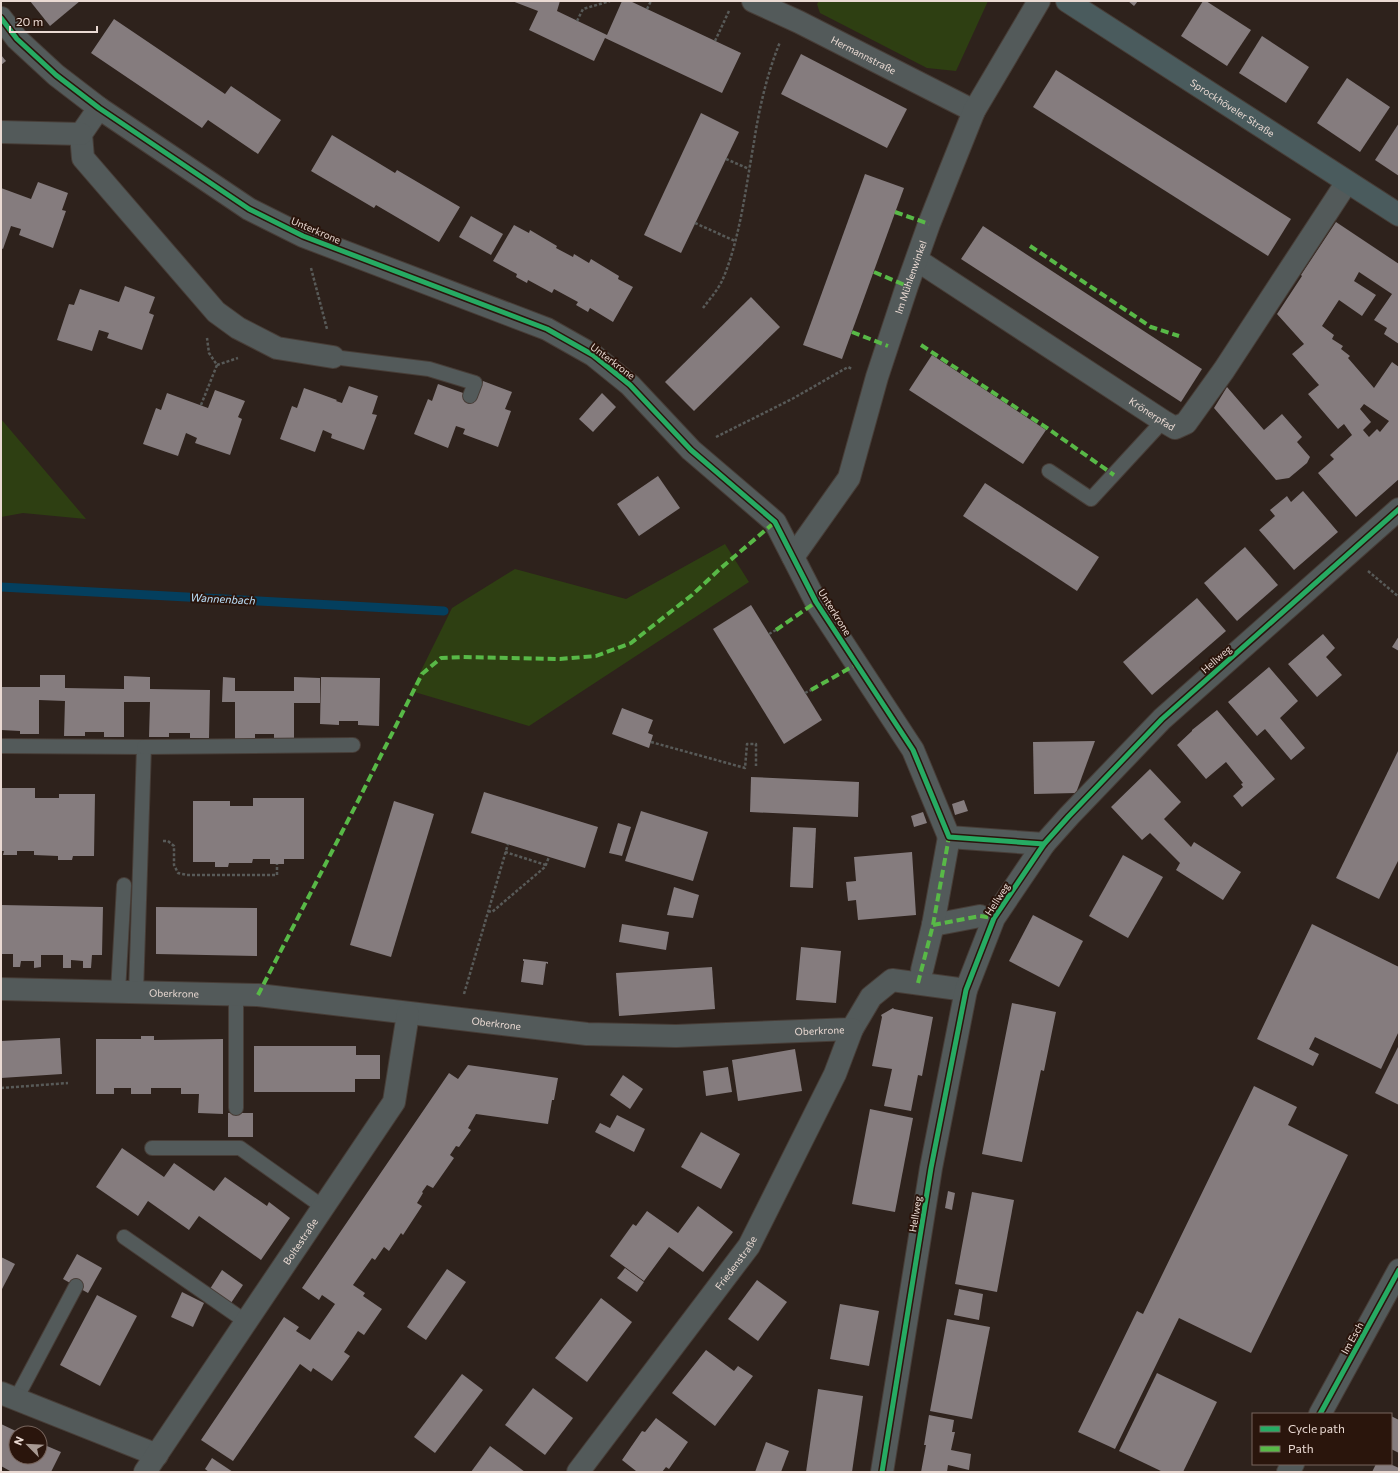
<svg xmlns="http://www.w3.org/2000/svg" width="1400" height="1473" font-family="Commissioner,sans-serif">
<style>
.green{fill:#2e3f12}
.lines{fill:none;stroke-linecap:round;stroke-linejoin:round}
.stream{stroke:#043f5e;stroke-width:9}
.building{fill:#857c7e;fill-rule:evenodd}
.service-casing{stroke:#473d37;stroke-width:16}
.minor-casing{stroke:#473d37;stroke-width:24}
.tertiary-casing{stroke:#473d37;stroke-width:24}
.primary-casing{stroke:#473d37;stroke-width:24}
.path{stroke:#585a58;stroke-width:2.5;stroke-dasharray:3 2;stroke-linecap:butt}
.service{stroke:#535a5a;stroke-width:14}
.minor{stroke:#535a5a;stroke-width:22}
.tertiary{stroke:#535a5a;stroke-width:22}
.primary{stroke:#4a5b5d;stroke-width:22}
.quiet{stroke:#58b947;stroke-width:4;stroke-dasharray:8 4;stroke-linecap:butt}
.cycleway-casing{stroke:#2a150c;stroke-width:8}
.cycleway{stroke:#26ab63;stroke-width:5}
.labels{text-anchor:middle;stroke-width:4;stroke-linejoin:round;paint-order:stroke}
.street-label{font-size:10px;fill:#eadad3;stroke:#2a150c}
.water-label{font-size:11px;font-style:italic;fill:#bce1fc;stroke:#2a150c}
</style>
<rect width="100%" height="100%" fill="#2e221c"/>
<g class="green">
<polygon points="819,1 988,1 956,71 927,68 820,13 817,4"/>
<polygon points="1,419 86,519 23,513 1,517"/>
<polygon points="725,544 749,582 529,726 411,691 452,608 515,569 626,599"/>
</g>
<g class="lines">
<polyline class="stream" points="1,587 444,611"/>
</g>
<g class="building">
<polygon points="30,1 80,1 50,26"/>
<polygon points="512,1 560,1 557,11 607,35 622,1 630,1 741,53 722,93 605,38 594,61 529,30 538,11"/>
<polygon points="1128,1 1138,1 1134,6"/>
<polygon points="1203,1 1206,1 1251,30 1227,66 1181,36"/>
<polygon points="114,19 225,94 231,86 281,120 258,154 208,120 202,128 91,53"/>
<polygon points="1262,36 1309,67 1286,103 1239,73"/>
<polygon points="801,54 907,109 887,148 781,94"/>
<polygon points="1,55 6,61 1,65"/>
<polygon points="1056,70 1291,219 1268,256 1033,107"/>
<polygon points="1347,78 1390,107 1360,152 1317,123"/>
<polygon points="701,113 739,132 681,253 644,235"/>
<polygon points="1399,123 1399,176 1375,160"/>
<polygon points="332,135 395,173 397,170 460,207 439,242 376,205 374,208 311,171"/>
<polygon points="865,174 904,188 842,359 803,345"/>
<polygon points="38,182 68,193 62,210 66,211 53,248 19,235 21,229 11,226 3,249 1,248 1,188 31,199"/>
<polygon points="471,216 503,234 491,255 459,237"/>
<path d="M1336 222 1399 264V344L1384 334 1387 328 1374 320 1392 294 1359 272 1354 281 1376 295 1362 316 1339 300 1322 326 1334 335 1332 339 1343 346 1341 349 1350 356 1348 358 1374 388 1392 362 1399 367V479L1356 517 1318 473 1334 459 1330 455 1352 435 1344 424 1338 429 1308 394 1319 385 1292 354 1304 344 1277 314 1302 276 1301 275ZM1364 404 1389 421 1380 432 1377 429 1369 437 1363 430 1371 422 1360 409Z"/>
<polygon points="514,225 529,233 530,230 557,246 556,248 573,257 574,254 589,263 591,259 619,276 618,279 633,287 613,322 590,308 588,312 576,305 578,302 554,289 552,293 528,280 527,283 516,277 517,274 493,261"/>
<polygon points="983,226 1202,369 1181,402 961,259"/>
<polygon points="125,286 155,297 149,313 154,315 142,350 107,338 109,333 99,330 92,351 57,340 69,304 74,305 80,289 119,302"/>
<polygon points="751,297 780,327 694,411 665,382"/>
<polygon points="932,355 1046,430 1023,464 909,390"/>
<polygon points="483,381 512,392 505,409 511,411 498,447 463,434 465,429 456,426 448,448 414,434 428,399 432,401 438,384 477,398"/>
<polygon points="349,386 378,396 372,414 377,415 364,450 331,438 332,434 323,430 315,452 280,439 292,406 297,408 304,388 337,400 336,401 342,403"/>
<polygon points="1227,387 1264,430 1282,414 1302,437 1297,442 1310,457 1307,463 1289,478 1276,480 1214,408"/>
<polygon points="215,390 245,401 238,417 242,419 230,455 195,443 197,438 186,433 178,456 143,444 156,408 161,410 167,393 208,408"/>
<polygon points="602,393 616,407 593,432 579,419"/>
<polygon points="658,476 680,508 639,536 617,504"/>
<polygon points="985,483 1099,557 1077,591 963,516"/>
<polygon points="1303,491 1338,532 1294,570 1259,530 1275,516 1270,510 1287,496 1291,502"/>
<polygon points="1245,547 1278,585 1237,621 1204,583"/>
<polygon points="1197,598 1226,631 1152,695 1123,662"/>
<polygon points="751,605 822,720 784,744 713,629"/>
<polygon points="1323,634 1335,648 1326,657 1342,675 1317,697 1288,664"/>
<polygon points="1399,636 1399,651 1392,647"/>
<polygon points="1269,667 1298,701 1280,718 1305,748 1291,760 1265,729 1257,736 1228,702"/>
<polygon points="40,675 65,675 65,688 124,689 124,676 150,677 150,689 210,690 209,738 190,738 190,733 169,733 169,737 149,737 150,702 124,702 124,737 104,737 104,732 85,732 85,736 64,736 65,701 39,700 39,734 20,734 20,731 1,730 1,687 40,687"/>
<polygon points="223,677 235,678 235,691 294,691 294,677 320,678 320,703 294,703 294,739 274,739 274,734 255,734 255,739 235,739 235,702 222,702"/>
<polygon points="321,677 380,678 379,726 358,725 358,721 339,721 339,725 320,724"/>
<polygon points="622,708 653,720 648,733 653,735 649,748 612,734"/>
<polygon points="1217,710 1275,779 1242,807 1233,796 1243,787 1241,784 1243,783 1226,762 1206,779 1177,745 1192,731 1192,730"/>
<polygon points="1095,741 1076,793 1034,794 1033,742"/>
<polygon points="1399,749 1399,859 1379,899 1336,878"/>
<polygon points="1150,769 1181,802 1164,819 1191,847 1194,842 1241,872 1223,900 1176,870 1180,863 1150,833 1142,840 1111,807"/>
<polygon points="751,777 859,782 858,817 750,812"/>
<polygon points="1,788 35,788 35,798 59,798 59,794 95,794 94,856 73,856 72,860 58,860 58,856 34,855 34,851 17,851 17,855 3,855 4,851 1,851"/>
<polygon points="484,792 598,827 585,868 471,833"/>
<polygon points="253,798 304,798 304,859 284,859 284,864 270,864 270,859 253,859 252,863 229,863 228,867 215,867 215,862 193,862 193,801 230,801 230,806 253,806"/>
<polygon points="964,800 968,811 955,815 952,804"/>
<polygon points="394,801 434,814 391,957 350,945"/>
<polygon points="641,811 708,832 693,881 625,861"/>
<polygon points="923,812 927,823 914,827 911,816"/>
<polygon points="618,823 631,827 622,856 609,853"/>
<polygon points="793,827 816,828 813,888 790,887"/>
<polygon points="912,852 916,915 858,920 856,900 848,901 846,882 856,881 854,857"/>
<polygon points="1123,855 1163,877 1128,938 1089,916"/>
<polygon points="674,887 699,895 693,918 667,915"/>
<polygon points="1,905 103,907 102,955 92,955 91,968 83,968 83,961 71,960 71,968 63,968 63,955 41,955 41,967 34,968 34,961 21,961 20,967 13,967 13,954 1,954"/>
<polygon points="156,907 257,908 257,956 156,954"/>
<polygon points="1033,915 1083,941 1059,987 1009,961"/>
<polygon points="622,924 669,932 666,950 619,942"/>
<polygon points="1312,924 1399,967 1399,1031 1381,1069 1315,1037 1309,1049 1319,1054 1313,1066 1257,1039"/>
<polygon points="801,947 841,951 836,1003 796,1000"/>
<polygon points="523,959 548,962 548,964 546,963 543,985 521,982 524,961 523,961"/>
<polygon points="712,967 715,1009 619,1016 616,973"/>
<polygon points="1012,1003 1056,1012 1044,1071 1041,1070 1022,1162 982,1154"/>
<polygon points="893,1008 894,1009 933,1017 922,1076 918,1075 911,1111 884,1106 892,1069 872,1066 882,1017 881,1015"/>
<polygon points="141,1036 154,1036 154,1040 223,1039 223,1114 198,1113 199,1094 181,1094 181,1088 151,1088 151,1094 131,1094 131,1088 114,1088 114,1094 96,1094 96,1039 141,1039"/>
<polygon points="60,1038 62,1074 1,1078 1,1041"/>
<polygon points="1399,1045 1399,1105 1375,1093"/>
<polygon points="254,1046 356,1046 356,1055 380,1055 380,1079 355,1079 355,1092 254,1092"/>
<polygon points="795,1049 802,1091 738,1101 732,1060"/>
<polygon points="468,1065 558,1078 554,1100 552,1100 548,1124 476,1114 468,1128 471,1130 459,1147 456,1146 450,1155 454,1158 433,1188 427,1185 422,1192 423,1193 417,1203 422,1206 403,1235 401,1233 389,1251 384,1247 375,1260 372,1258 353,1285 365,1293 363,1296 382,1309 364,1335 358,1331 344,1352 350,1356 332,1381 313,1368 311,1372 300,1364 233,1461 201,1440 284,1317 299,1327 296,1331 310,1340 335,1304 322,1295 319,1300 302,1288 449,1073 458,1079"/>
<polygon points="728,1067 732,1092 706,1096 703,1071"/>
<polygon points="623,1075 643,1089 630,1109 610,1095"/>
<polygon points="1254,1086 1297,1107 1288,1125 1348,1155 1251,1353 1179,1318 1115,1449 1078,1432 1137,1311 1143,1314"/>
<polygon points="870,1109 913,1118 895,1212 852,1204"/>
<rect x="228" y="1113" width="25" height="24"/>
<polygon points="617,1115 645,1129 634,1152 595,1132 600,1123 610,1128"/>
<polygon points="701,1132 740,1154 721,1189 681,1167"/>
<polygon points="122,1148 164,1177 174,1163 214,1191 225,1177 267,1206 269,1202 290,1218 261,1260 199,1216 189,1230 148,1201 138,1216 96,1187"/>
<polygon points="948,1191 955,1193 952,1210 945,1208"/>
<polygon points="972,1192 1014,1200 997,1292 955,1284"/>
<polygon points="698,1206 733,1232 703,1272 669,1247 644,1281 610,1256 633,1224 636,1226 647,1211 678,1233"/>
<polygon points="77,1254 102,1268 88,1293 63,1279"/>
<polygon points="1,1257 15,1264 1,1291"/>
<polygon points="625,1268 644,1282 637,1292 617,1278"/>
<polygon points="447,1269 466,1282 426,1340 407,1327"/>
<polygon points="222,1270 243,1285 229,1306 208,1292"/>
<polygon points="757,1280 787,1302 758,1341 728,1319"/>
<polygon points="959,1289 983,1294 979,1320 954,1315"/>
<polygon points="182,1292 204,1303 193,1327 171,1317"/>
<polygon points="97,1295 137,1316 100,1386 60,1365"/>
<polygon points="601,1298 632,1322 587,1382 555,1358"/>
<polygon points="840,1304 879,1311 869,1366 830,1359"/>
<polygon points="947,1319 990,1327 972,1419 930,1411"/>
<polygon points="706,1350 734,1371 738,1366 753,1376 715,1426 672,1393"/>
<polygon points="1157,1373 1217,1402 1183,1472 1163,1472 1119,1451"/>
<polygon points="462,1374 483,1390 435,1453 414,1437"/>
<polygon points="533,1388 573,1418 545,1455 505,1425"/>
<polygon points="818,1389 863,1396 852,1472 806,1472"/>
<polygon points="929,1415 954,1420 952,1432 955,1432 951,1450 971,1454 969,1470 948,1465 947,1472 921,1472 926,1445 924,1445"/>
<polygon points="1391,1416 1399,1420 1399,1453 1391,1449"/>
<polygon points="656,1418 688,1442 669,1469 666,1467 662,1472 635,1472 636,1471 622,1460 642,1431 645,1432"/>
<polygon points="1,1424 20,1433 16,1433 16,1457 40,1457 40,1443 61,1452 51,1472 9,1472 10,1471 1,1466"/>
<polygon points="766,1442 789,1451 781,1472 755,1472"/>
<polygon points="490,1446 525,1472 471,1472"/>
<polygon points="212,1458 233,1472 209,1472 205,1469"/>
<polygon points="1376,1464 1390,1464 1399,1468 1399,1472 1372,1472"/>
</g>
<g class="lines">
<defs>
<g id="service">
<polyline points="333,357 429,369 475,383 470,396"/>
<polyline points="1049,471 1091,499 1163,421"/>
<polyline points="1,746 144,747 136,993"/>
<polyline points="144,747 353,745"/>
<polyline points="118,992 124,885"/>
<polyline points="236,1108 236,995"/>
<polyline points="152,1148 240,1148 323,1207"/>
<polyline points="124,1237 245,1321"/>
<polyline points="16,1399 76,1286"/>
</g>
<g id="minor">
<path id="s1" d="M753 1 799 22 974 111"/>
<polyline points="1,18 17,39 56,75 99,108 249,209 303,236 547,329 593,355 630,385 691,450 775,522 816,602 913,750 949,837 1044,844"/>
<polyline points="99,108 81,134 83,158 216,312 238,328 277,348 333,357"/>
<polyline points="1,132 81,134"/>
<path id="s2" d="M917 260 1163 421 1175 428 1186 423 1224 370 1347 182"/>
<path id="s3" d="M793 557 849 478 877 377 907 286 929 224 950 171 974 111 1039 1"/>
<polyline points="933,925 980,916"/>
<polyline points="922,970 933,925 949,837"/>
<path id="s4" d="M1 989 258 995 587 1034 676 1036 852 1029 871 997 892 980 966 990"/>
<polyline points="1,1393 157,1455"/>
<path id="s5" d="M145 1472 394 1102 408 1014"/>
<path id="s6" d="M578 1472 749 1246 835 1074 852 1029"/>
<polyline points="882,1472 931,1168 966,990 994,918 1044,844 1069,816 1162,719 1399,509"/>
</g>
<g id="tertiary">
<polyline points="1320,1414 1399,1270"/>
<polyline points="1288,1472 1293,1464"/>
</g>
<g id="primary">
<path id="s7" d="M1067 1 1399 215"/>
</g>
</defs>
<use href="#service" class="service-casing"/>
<use href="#minor" class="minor-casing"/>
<use href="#tertiary" class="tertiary-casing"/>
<use href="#primary" class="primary-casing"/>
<g class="path">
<polyline points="647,9 651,1"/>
<polyline points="577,21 583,9 610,1"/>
<polyline points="715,41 729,11"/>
<polyline points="726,159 749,169"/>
<polyline points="695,223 735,241"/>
<polyline points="311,268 327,329"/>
<path d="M703 308C709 300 717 291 722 281 740 240 746 186 754 142 759 109 767 74 780 42"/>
<polyline points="217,365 238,358"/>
<polyline points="201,405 217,365 209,353 207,338"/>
<polyline points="716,437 792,399 848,367 852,369"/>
<polyline points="1368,571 1399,597"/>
<polyline points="769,634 776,630"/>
<polyline points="805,693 811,690"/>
<polyline points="651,742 745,768 747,744 756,744 756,766"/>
<polyline points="163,841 168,841 174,846 174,865 178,873 187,875 277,875 277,864"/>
<polyline points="505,852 546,865"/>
<polyline points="488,911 492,912 545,867 549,857"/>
<polyline points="464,994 508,844"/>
<polyline points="1,1088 68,1083"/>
</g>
<use href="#service" class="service"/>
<use href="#minor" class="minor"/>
<use href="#tertiary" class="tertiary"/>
<use href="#primary" class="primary"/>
<g class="quiet">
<polyline points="895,212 929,224"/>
<polyline points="1030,246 1151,327 1179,336"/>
<polyline points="874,272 907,286"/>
<polyline points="852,332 888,346"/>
<polyline points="921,345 1047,428 1114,475"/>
<polyline points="776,630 816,602"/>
<polyline points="811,690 857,664"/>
<polyline points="933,925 980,916 994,918"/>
<polyline points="918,983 933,925 949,837"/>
<polyline points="258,995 358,801 422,674 441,658 463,657 560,659 596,656 631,643 692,595 721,568 775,522"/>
</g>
<defs>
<g id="cycleway">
<polyline points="1,18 17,39 56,75 99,108 249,209 303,236 547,329 593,355 630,385 691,450 775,522 816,602 913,750 949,837 1044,844"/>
<polyline points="1320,1414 1399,1270"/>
<polyline points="882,1472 931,1168 966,990 994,918 1044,844 1069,816 1162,719 1399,509"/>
</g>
</defs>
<use href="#cycleway" class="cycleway-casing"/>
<use href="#cycleway" class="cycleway"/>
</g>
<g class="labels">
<g class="street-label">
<text dy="4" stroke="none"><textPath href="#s1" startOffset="123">Hermannstraße</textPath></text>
<text dy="4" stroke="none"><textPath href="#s7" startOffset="197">Sprockhöveler Straße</textPath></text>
<text transform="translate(316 230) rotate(23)" y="4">Unterkrone</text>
<text dy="4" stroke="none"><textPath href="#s3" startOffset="307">Im Mühlenwinkel</textPath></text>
<text transform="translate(613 361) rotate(37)" y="4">Unterkrone</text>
<text dy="4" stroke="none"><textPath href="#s2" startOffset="281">Krönerpfad</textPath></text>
<text transform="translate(835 612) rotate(58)" y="4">Unterkrone</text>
<text transform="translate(1216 659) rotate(-41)" y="4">Hellweg</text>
<text transform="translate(997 899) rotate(-57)" y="4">Hellweg</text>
<text dy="4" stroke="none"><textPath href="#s4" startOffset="173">Oberkrone</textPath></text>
<text dy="4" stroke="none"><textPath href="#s4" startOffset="497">Oberkrone</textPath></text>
<text dy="4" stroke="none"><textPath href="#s4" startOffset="821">Oberkrone</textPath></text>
<text transform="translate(915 1214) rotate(-81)" y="4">Hellweg</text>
<text dy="4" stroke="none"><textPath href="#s5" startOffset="278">Boltestraße</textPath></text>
<text dy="4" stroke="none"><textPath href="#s6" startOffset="262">Friedenstraße</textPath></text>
<text transform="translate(1352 1338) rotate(-61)" y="4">Im Esch</text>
</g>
<g class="water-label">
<text transform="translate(223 599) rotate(3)" y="4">Wannenbach</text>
</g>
</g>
<rect width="1400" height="1473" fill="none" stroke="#eadad3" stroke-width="4"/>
<rect x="1252" y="1413" width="140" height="52" fill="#2a150c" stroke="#77645c"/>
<rect x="1260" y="1426" width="20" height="6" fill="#26ab63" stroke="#77645c"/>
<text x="1288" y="1433" font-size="12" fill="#eadad3">Cycle path</text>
<rect x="1260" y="1446" width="20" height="6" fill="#58b947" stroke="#77645c"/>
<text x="1288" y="1453" font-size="12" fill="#eadad3">Path</text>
<g transform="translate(28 1445) rotate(294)"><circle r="19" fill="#2a150c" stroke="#77645c"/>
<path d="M0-3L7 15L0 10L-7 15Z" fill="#a89a93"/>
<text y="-6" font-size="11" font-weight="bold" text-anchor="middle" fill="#eadad3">N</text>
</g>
<path d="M10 26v6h87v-6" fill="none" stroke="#eadad3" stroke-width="2"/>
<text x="16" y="26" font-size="12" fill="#eadad3" stroke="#2a150c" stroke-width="3" paint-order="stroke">20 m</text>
</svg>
